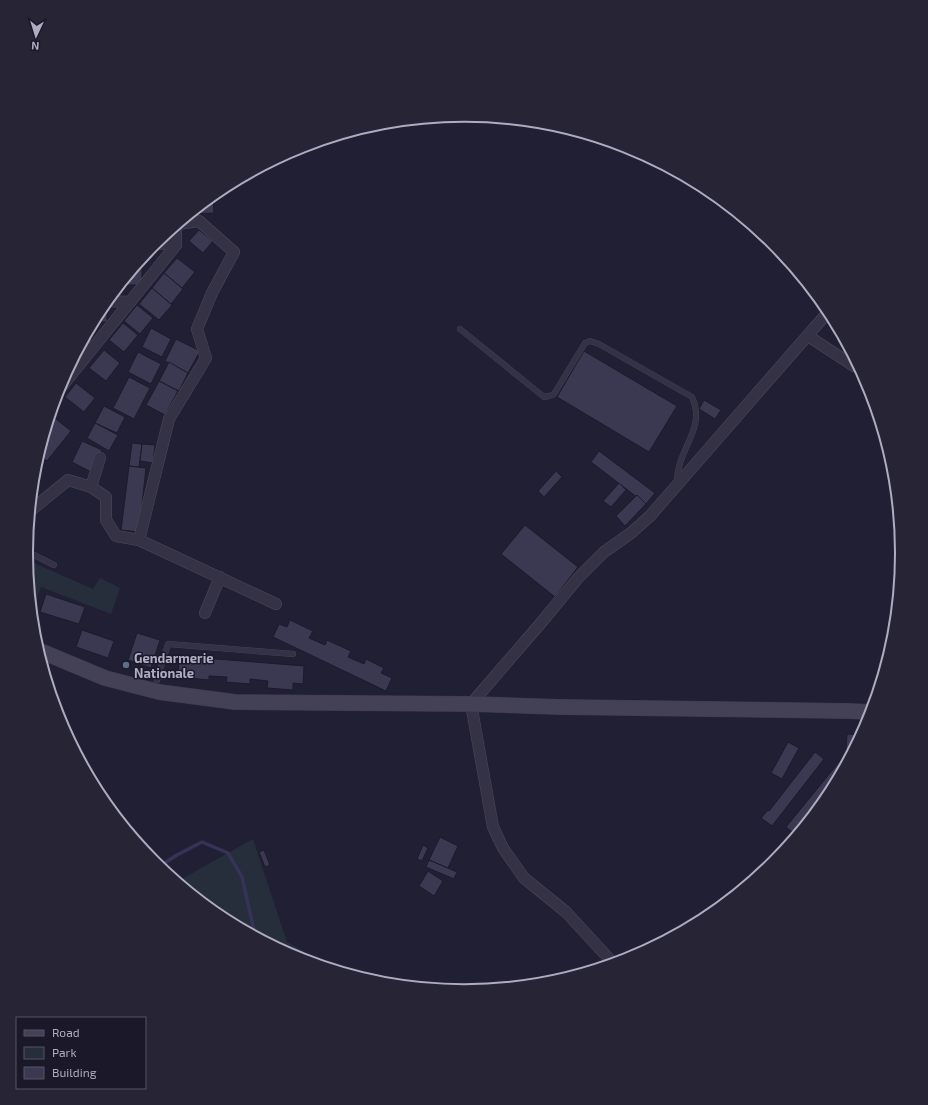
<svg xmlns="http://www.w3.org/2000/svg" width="928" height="1105" font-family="'Exo 2',sans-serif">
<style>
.green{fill:#252e3a}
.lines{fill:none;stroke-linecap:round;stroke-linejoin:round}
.stream{stroke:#363258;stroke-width:3.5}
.building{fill:#3b3852;stroke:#1c1a2b}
.service-casing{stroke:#4c4a5d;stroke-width:6}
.minor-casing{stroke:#4c4a5d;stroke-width:12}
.secondary-casing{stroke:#3b394b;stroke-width:16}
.service{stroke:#353245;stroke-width:5.5}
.minor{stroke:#353245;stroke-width:11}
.secondary{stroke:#444157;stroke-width:15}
.service-dot{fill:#5c6f8a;stroke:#1a1829;stroke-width:1.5}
.labels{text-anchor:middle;stroke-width:3;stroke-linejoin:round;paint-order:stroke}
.poi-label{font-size:13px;font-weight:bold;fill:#afacc2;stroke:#1a1829;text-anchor:start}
.rim{fill:none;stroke:#afacc2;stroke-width:2}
</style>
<rect width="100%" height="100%" fill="#211f34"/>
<g class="green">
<polygon points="27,560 93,589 100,578 120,588 111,614 41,587 32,613"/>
<polygon points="253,839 287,942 340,970 296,957 220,917 178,881"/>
</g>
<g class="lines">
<polyline class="stream" points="160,866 177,855 202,842 228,853 242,877 255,935"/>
</g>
<g class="building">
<polygon points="213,195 214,213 189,214"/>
<polygon points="199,230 213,241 203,253 189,241"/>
<polygon points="142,258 142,285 120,285"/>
<polygon points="177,258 195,272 182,288 164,273"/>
<polygon points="164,273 183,289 171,304 152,288"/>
<polygon points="152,288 172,305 159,320 139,304"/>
<polygon points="103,305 107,305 107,322 93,322"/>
<polygon points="137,305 153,318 140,334 124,321"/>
<polygon points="123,323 138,335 124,352 109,340"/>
<polygon points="91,326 91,345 81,345"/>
<polygon points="151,328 171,339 162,357 142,347"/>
<polygon points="176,339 200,351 188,373 165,361"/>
<polygon points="104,350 120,363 106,381 89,368"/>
<polygon points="584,351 677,406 649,452 557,397"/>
<polygon points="138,352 161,364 151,384 128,372"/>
<polygon points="169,362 188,373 179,391 159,381"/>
<polygon points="129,377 150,388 134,419 113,408"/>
<polygon points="159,381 178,391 165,415 146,405"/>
<polygon points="76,383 95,398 84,412 65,397"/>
<polygon points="704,400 721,410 715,419 699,409"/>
<polygon points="104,406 125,417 117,433 95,423"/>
<polygon points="51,415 71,431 47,461 38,454"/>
<polygon points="95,423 118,435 109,451 87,438"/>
<polygon points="82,441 102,450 91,472 72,462"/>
<polygon points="132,443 142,444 139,467 129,466"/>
<polygon points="142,444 155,445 153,463 140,461"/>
<polygon points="599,451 655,493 646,504 591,462"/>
<polygon points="38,456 45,462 34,475 34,467"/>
<polygon points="129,466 146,468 139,532 121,530"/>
<polygon points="556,471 562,477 544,497 538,491"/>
<polygon points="619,483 626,490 611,507 603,501"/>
<polygon points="637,495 646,504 625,526 616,516"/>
<polygon points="525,525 578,567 555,597 501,554"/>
<polygon points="46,594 85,607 79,624 40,612"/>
<polygon points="290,620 313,631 309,638 325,645 327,640 351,651 348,657 364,664 366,659 384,668 381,673 392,678 386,691 273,637 279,624 287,627"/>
<polygon points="82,630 114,641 108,658 76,647"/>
<polygon points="137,633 160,640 151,668 128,660"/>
<polygon points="180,656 304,666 303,684 293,683 293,690 267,688 268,681 250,679 250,684 226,682 227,677 209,676 209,680 187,678 188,672 178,671"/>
<polygon points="847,734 861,735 853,750 846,749"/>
<polygon points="788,742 799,748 782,779 771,773"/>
<polygon points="815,752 824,759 772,826 761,818 768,810 769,811"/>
<polygon points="844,756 848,759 828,796 796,835 786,827"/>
<polygon points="440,837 458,846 448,868 429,860"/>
<polygon points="423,845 428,848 422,861 417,859"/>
<polygon points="264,850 270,865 265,867 259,852"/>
<polygon points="429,860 457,872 454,879 426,867"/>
<polygon points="428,871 443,881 434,896 419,886"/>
</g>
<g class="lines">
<defs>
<g id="service">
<path d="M460 329 544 397 549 396 554 394 585 343 590 341 599 344 692 397C707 429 676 450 677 483"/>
<polyline points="26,551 54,565"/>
<polyline points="154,690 168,644 293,654"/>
</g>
<g id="minor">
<polyline points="154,243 176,245"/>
<polyline points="106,301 130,302"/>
<polyline points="808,336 854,366 860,368"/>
<polyline points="58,391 176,245 176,225"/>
<polyline points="91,487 100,458"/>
<polyline points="30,511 68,480 91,487 106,497 106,520 116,536 139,540 276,604"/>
<polyline points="139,540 169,419 206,358 197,329 212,293 234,252 199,221 178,224"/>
<polyline points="205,613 220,577"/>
<polyline points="613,963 566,912 524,878 503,848 493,827 471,704 540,624 579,577 604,552 631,533 650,516 829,311"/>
</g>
<polyline id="secondary" points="38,650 105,678 159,692 235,702 471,704 560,707 848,711 871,712"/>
</defs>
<use href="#service" class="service-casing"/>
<use href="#minor" class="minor-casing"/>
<use href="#secondary" class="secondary-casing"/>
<use href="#service" class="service"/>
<use href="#minor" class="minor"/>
<use href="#secondary" class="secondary"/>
</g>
<circle class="service-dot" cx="126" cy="665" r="4"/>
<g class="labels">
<g class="poi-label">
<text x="134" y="663">Gendarmerie<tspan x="134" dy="15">Nationale</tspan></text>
</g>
</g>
<path d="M0 0H928V1105H0ZM33 553a431 431 0 1 1 862 0a431 431 0 1 1-862 0Z" fill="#262435" fill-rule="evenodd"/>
<path class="rim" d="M33 553a431 431 0 1 1 862 0a431 431 0 1 1-862 0Z"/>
<rect x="16" y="1017" width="130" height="72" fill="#1a1829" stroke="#565366"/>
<rect x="24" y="1030" width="20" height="6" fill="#444157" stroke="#565366"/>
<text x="52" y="1037" font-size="12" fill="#afacc2">Road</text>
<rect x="24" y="1047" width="20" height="12" fill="#252e3a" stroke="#565366"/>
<text x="52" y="1057" font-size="12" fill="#afacc2">Park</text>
<rect x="24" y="1067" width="20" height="12" fill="#3b3852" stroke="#565366"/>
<text x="52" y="1077" font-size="12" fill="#afacc2">Building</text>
<g transform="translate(36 36) rotate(184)" stroke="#1a1829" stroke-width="3" paint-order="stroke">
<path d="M0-3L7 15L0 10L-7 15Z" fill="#afacc2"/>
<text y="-6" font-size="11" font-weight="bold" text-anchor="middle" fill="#afacc2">N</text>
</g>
</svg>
